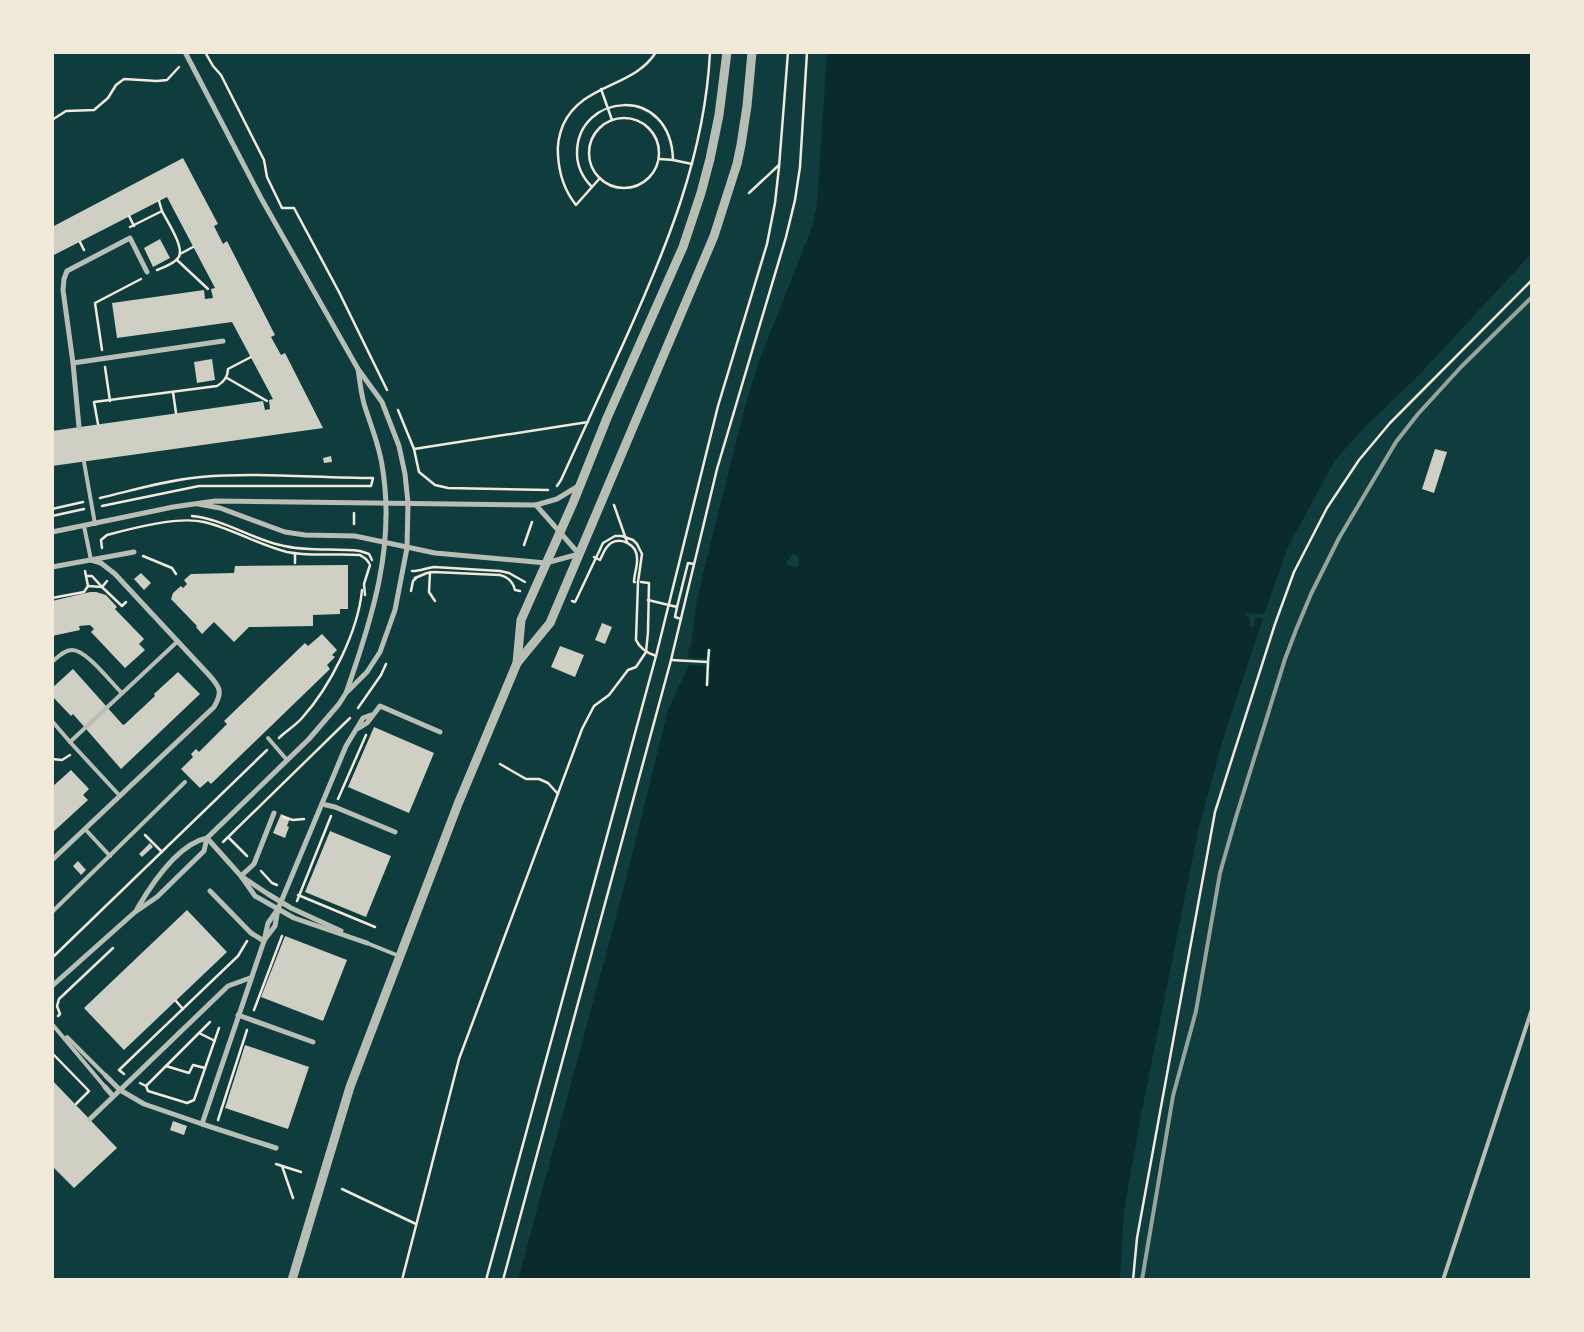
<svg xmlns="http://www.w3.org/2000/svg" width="1584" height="1332" font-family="Karla,sans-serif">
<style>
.water{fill:#0a2a2b;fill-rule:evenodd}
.building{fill:#cfcfc3}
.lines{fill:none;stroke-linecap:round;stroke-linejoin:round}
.path{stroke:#f1e9da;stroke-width:2.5}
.service{stroke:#b8beb3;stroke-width:4}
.minor{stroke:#b8beb3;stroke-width:5}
.tertiary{stroke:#b8beb3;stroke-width:9}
.rail{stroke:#97a49c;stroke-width:4}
</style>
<rect width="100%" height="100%" fill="#0f3d3e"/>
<path class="water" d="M827 53H1531V254L1419 375 1365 427 1335 460 1288 547 1264 614 1246 613V617H1250V627H1254L1255 618H1263L1223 739 1199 827 1141 1115 1124 1211 1120 1279 518 1280 626 880 668 710 689 665 706 666 705 686H709L711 649H707L706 658H689L688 649 691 646 696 606 704 569 745 407 757 367 812 227 817 205ZM791 555H797L799 558V565L796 567 787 565V560H789Z"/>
<g class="building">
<polygon points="183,158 218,224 214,226 223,244 227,241 275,335 271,337 281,355 285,353 323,428 52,466 52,431 263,401 265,410 270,409 269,400 273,399 232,322 117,338 112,303 204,290 205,299 213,298 211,289 215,288 167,197 52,256 52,227"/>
<polygon points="160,239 170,258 153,267 144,248"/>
<polygon points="212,359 215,380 197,383 194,362"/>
<polygon points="1435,449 1447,452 1434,493 1422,489"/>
<polygon points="331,456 332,462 324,463 323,458"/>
<polygon points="348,565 348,609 340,609 340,614 313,615 313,626 249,627 234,642 214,622 202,634 196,627 197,626 171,599 173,593 181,586 183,588 187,584 184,580 191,574 234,573 235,566"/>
<polygon points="141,573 151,583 144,590 134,579"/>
<polygon points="90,592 96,592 106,595 117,607 115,609 144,639 139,644 145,650 125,668 91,632 94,629 90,625 79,626 80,630 52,636 52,601"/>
<polygon points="602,623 612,627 605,644 595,640"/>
<polygon points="322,634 337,650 332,655 335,657 327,665 330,669 211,784 208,781 200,788 181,769 193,757 191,754 196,749 199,752 227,724 224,721 305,643 308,646"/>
<polygon points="560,646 584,655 575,677 551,667"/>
<polygon points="73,669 123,725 125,724 155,696 154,694 178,672 200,694 121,769 73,714 71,716 52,696 52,688"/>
<polygon points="374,727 434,753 409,813 348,787"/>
<polygon points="71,770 89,789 83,795 88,800 52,833 52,787"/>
<polygon points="281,814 290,818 287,826 289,827 285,838 273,833"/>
<polygon points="330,831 391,856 366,917 305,892"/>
<polygon points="150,843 153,847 142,857 139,854"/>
<polygon points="78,861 86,870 81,875 73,866"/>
<polygon points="187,910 227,952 124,1050 84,1008"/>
<polygon points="285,936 347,960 323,1021 261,997"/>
<polygon points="245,1045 309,1067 288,1129 225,1108"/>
<polygon points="52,1080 117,1148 74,1188 52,1166"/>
<polygon points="173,1121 187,1126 184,1135 170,1130"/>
</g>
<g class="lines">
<g class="path">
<polyline points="205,52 213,66 221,75 264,160 267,177 282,208 294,208 339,292 387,390"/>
<polyline points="601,89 612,120"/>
<circle cx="624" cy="153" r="35"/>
<polyline points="52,120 66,111 94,110 108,98 116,85 124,79 157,81 167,80 179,67"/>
<polyline points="660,159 673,160"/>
<path d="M600 178 576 205C564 190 559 174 558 155 557 144 559 135 563 125 582 83 634 88 656 52"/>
<path d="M592 187C583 178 577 166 577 153 577 93 671 83 673 160L692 164"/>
<polyline points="749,193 779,165"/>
<polyline points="159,201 162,211"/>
<polyline points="129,216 134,226"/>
<path d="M130 227 162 211C167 221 186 249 178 258 174 264 164 267 157 270"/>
<polyline points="80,242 84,250"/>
<polyline points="180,254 193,247"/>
<polyline points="177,260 208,289"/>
<polyline points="102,350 95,303 141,279"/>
<polyline points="105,367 110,401"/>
<polyline points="227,378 267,401"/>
<polyline points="173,392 176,413"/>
<polyline points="398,410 414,449 419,472 435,485 448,488 548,490"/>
<path d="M98 424 94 402 217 386C224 382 228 377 228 369L251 357"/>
<polyline points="414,449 588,422"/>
<path d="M557 486 561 480C582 434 603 388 624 342 666 249 705 155 710 52"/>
<path d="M100 498C134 490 167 480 201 477 258 472 316 478 373 478L371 486H199L102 506"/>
<polyline points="614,505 627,542"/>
<polyline points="52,509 83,502"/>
<polyline points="354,513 354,524"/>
<polyline points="52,516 84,509"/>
<path d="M192 516C223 519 250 538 280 545 306 552 333 548 360 551L369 554 372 560"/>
<polyline points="524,545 532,522"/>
<path d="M102 548 101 540 107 535C133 528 179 516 204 522 233 529 259 545 287 552 311 557 336 553 360 555L366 559 369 563"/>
<polyline points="295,553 295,563"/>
<polyline points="143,556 172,568 176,574"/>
<path d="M594 557 600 560C603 554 605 547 611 543 622 537 637 545 637 558 638 565 634 574 634 582H635"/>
<polyline points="85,571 88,586"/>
<path d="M412 571C420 571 426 568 434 567L500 571 509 573 525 582"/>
<polyline points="430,572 429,592 435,601"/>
<polyline points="86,576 92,576 102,587 107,581"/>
<path d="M415 578 427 573 434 572 500 575C508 577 513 582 515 590L520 591"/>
<polyline points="411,591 413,581 416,578"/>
<polyline points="365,595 364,584 370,565"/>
<polyline points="52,598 84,592 88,586 102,587 122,606 126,602"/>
<polyline points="648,600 677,607 675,617 681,619"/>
<path d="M572 601 575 602 577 598 603 543 615 536H622L633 540 637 544 642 554 638 582 636 640C640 649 647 653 656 656"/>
<polyline points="677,607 688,563 694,564"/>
<polyline points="671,660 708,662 707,685"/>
<polyline points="708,662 709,650"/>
<polyline points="358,708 381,675 386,664"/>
<path d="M279 738C286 731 295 726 302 718 330 687 358 632 362 590"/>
<polyline points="52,759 62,760 70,755"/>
<polyline points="500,764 526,779 539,779 548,783 558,794"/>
<polyline points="338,799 366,735"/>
<polyline points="283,817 293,820 304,819"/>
<polyline points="145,835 162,852"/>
<polyline points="228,837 247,856"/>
<polyline points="223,842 350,718"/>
<polyline points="261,871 272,883 277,885"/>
<polyline points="298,895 375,927"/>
<polyline points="297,901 331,816"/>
<polyline points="52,958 267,750"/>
<polyline points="176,1001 183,1009"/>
<polyline points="254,1010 282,936"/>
<polyline points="58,1016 60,1014 57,1006 59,999 113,948"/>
<polyline points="199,1033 215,1041"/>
<polyline points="52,1053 89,1091 76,1104"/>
<polyline points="166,1066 189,1073 193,1065 205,1068"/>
<polyline points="124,1074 119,1070 238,956 247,941"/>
<polyline points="140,1083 146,1086 148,1091 187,1103 194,1100 219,1028"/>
<polyline points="146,1086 210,1022"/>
<polyline points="218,1120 247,1030"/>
<polyline points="276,1164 301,1172"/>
<polyline points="282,1166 293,1198"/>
<polyline points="342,1189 416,1224"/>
<polyline points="402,1280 459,1059 582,729 594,706 609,695 628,670 636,667 646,652 648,632 649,583 641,582"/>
<polyline points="486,1280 656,656 718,406 767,244 775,203 779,167 788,52"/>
<polyline points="503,1280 671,660 717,469 786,237 795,200 800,167 807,52"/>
<polyline points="1133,1280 1137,1238 1215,812 1275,624 1294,572 1327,508 1359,460 1390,423 1532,280"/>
</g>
<g class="service">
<polyline points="84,462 95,524"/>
<polyline points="84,526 91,560"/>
<path d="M52 662C58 657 64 650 72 650 87 650 111 683 122 693"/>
<polyline points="52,721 70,742 178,641"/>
<polyline points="268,738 287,760"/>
<polyline points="70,742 120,796"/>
<polyline points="85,829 110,856"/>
<polyline points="52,912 185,782"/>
<polyline points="367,943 399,956"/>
<polyline points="52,1024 105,1087"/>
<polyline points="67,1037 106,1076"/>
<polyline points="1443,1280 1532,1009"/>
</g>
<g class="minor">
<polyline points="185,52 261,198 358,369 382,402 399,446 405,474 408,503 407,548 395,610 380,652 367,672 348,691"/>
<polyline points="73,363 223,341"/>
<polyline points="79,427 73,363 63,290 64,279 67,271 130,238 147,272"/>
<polyline points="198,504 220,508 285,532 305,535 355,536 435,553 546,563 579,554 536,505"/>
<polyline points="52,532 173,507 215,501 536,505 557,499 580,485"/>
<polyline points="52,567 134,552"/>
<polyline points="359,728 367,723 380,706 440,732"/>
<polyline points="322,804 335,807 395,832"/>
<polyline points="207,838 241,876 255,896 294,918 367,943"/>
<path d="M52 860 214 707C223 692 220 687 209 675L115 574 101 563 91 560"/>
<polyline points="241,876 254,864 274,813"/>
<polyline points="244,878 268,894 291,908 341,931"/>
<polyline points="210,891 251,933 264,941"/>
<path d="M137 909C151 885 178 844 207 838"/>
<polyline points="265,939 275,926 278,909 346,746 363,718 371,715"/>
<path d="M52 986 135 912 157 897 204 851 207 838 309 739 339 704 346 693C372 619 396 545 382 465 379 445 371 426 365 407 361 395 360 381 358 369"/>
<polyline points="238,1015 313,1042"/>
<polyline points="106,1076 120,1090 144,1104 202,1124"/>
<polyline points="105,1087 113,1096"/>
<polyline points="90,1119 228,986 250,978"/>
<polyline points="276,1148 202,1124 264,941 268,923 278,909"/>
</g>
<g class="tertiary">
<polyline points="517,663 550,623 714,236 737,164 741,145 747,106 752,52"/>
<polyline points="292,1280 350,1087 458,804 517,663 521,620 573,503 607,418 683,247 701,193 710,159 719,115 727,52"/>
</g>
<polyline class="rail" points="1142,1280 1173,1096 1196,1011 1220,873 1236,817 1285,659 1296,630 1311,594 1339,538 1396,442 1418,414 1461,367 1532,297"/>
</g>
<rect width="1584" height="1332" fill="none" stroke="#f1e9da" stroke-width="108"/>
</svg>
